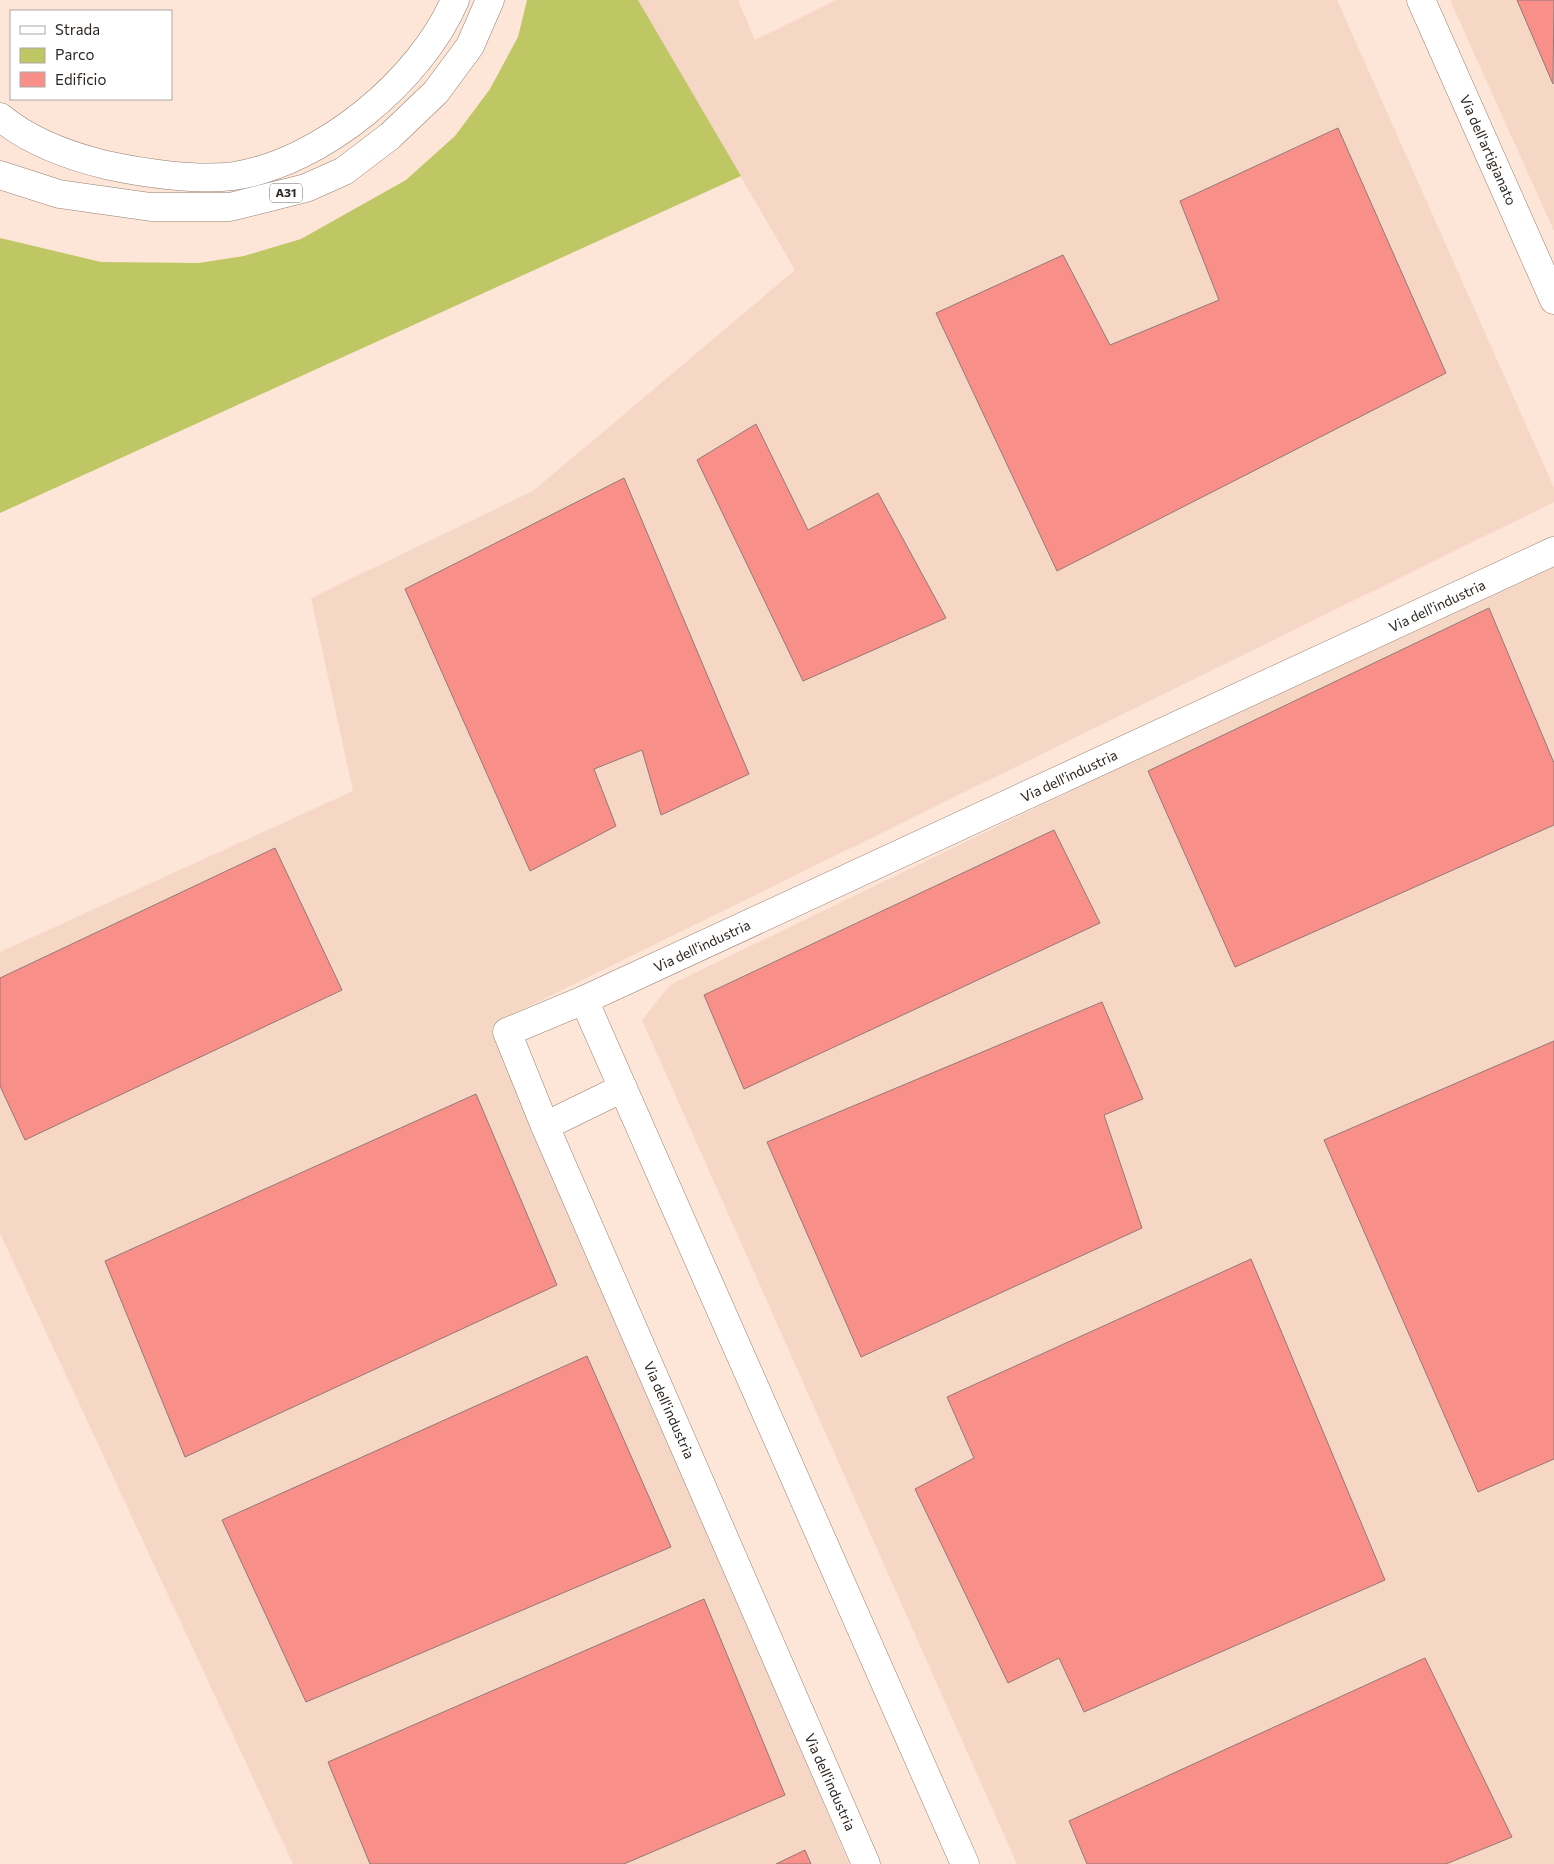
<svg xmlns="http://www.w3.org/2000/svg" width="1554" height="1864" font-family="Commissioner,sans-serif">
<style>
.built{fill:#f6d7c5}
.green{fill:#bfc664}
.building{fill:#f88f88;stroke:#937976}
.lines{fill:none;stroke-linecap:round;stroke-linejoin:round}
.street-casing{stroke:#958073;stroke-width:29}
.highway-casing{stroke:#958073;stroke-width:29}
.street{stroke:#fff;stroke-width:28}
.highway{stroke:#fff;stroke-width:28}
.labels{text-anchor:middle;stroke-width:4;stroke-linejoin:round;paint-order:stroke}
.shield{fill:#fff;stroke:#6d6864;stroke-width:1}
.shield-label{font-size:12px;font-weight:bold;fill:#2f2721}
.street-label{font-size:14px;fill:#2f2721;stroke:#fff}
</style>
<rect width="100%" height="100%" fill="#fde5d7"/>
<g class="built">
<polygon points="638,0 738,0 755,40 836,0 1337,0 1554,488 1554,502 495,1023 849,1864 293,1864 0,1233 0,952 353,791 311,598 533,491 795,270"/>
<polygon points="1450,0 1554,0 1554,231"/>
<polygon points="1554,557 1554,1864 1017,1864 642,1020 670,985"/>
</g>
<polygon class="green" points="527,0 638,0 741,176 0,513 0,238 101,262 199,263 244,256 301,239 406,180 455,136 490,89 518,37"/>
<g class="building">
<polygon points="1517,0 1554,0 1553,84"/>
<polygon points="1338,128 1446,373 1057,571 936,313 1063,255 1110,345 1219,300 1180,201"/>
<polygon points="756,424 808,530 878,493 946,618 803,681 697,460"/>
<polygon points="624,478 749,774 661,815 642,750 594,769 616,826 530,871 405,589"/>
<polygon points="1489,608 1554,763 1554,825 1235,967 1148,771"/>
<polygon points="1054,830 1100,923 744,1089 704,995"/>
<polygon points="275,848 342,990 25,1140 0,1086 0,978"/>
<polygon points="1102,1002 1143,1099 1104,1115 1142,1228 861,1357 767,1142"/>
<polygon points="1554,1041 1554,1459 1478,1492 1324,1140"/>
<polygon points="476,1094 557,1285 185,1457 105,1261"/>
<polygon points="1251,1259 1385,1580 1084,1712 1059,1658 1008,1683 915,1489 974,1458 947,1397"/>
<polygon points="587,1356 671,1547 306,1702 222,1520"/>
<polygon points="704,1599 785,1795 624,1864 370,1864 328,1762"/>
<polygon points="1425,1658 1512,1837 1446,1864 1087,1864 1069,1821"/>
<polygon points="805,1850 811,1864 776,1864"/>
</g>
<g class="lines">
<defs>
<g id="street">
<polyline points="1421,0 1554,300"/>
<polyline points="584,1000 965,1864"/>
<polyline points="545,1126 623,1088"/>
<polyline points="866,1864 545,1126 507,1032 584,1000 1554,551"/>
</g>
<g id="highway">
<path d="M0 117C30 142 69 156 106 165 143 173 197 181 234 176 321 163 421 80 455 0"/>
<polyline points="0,175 59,194 151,207 230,207 306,188 344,171 390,136 436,92 470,46 490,0"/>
</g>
</defs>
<use href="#street" class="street-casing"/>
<use href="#highway" class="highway-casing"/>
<use href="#street" class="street"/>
<use href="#highway" class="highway"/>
</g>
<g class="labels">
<rect class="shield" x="270" y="183.5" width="32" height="19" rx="4"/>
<g class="shield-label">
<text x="286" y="197">A31</text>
</g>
<g class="street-label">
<text transform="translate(1488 150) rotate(66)" y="5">Via dell'artigianato</text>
<text transform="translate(1437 606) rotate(-25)" y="5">Via dell'industria</text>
<text transform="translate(1069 776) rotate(-25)" y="5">Via dell'industria</text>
<text transform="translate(702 946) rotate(-25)" y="5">Via dell'industria</text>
<text transform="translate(669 1410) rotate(66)" y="5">Via dell'industria</text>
<text transform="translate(830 1782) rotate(66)" y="5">Via dell'industria</text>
</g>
</g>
<rect x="10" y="10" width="162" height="90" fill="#ffffff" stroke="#aca9a6"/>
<rect x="20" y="26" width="25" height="8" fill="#ffffff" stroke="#aca9a6"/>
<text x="55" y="35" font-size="15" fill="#2f2721">Strada</text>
<rect x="20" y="48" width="25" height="15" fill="#bfc664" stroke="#aca9a6"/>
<text x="55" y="60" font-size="15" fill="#2f2721">Parco</text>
<rect x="20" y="72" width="25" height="15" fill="#f88f88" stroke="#aca9a6"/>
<text x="55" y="85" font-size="15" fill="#2f2721">Edificio</text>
</svg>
